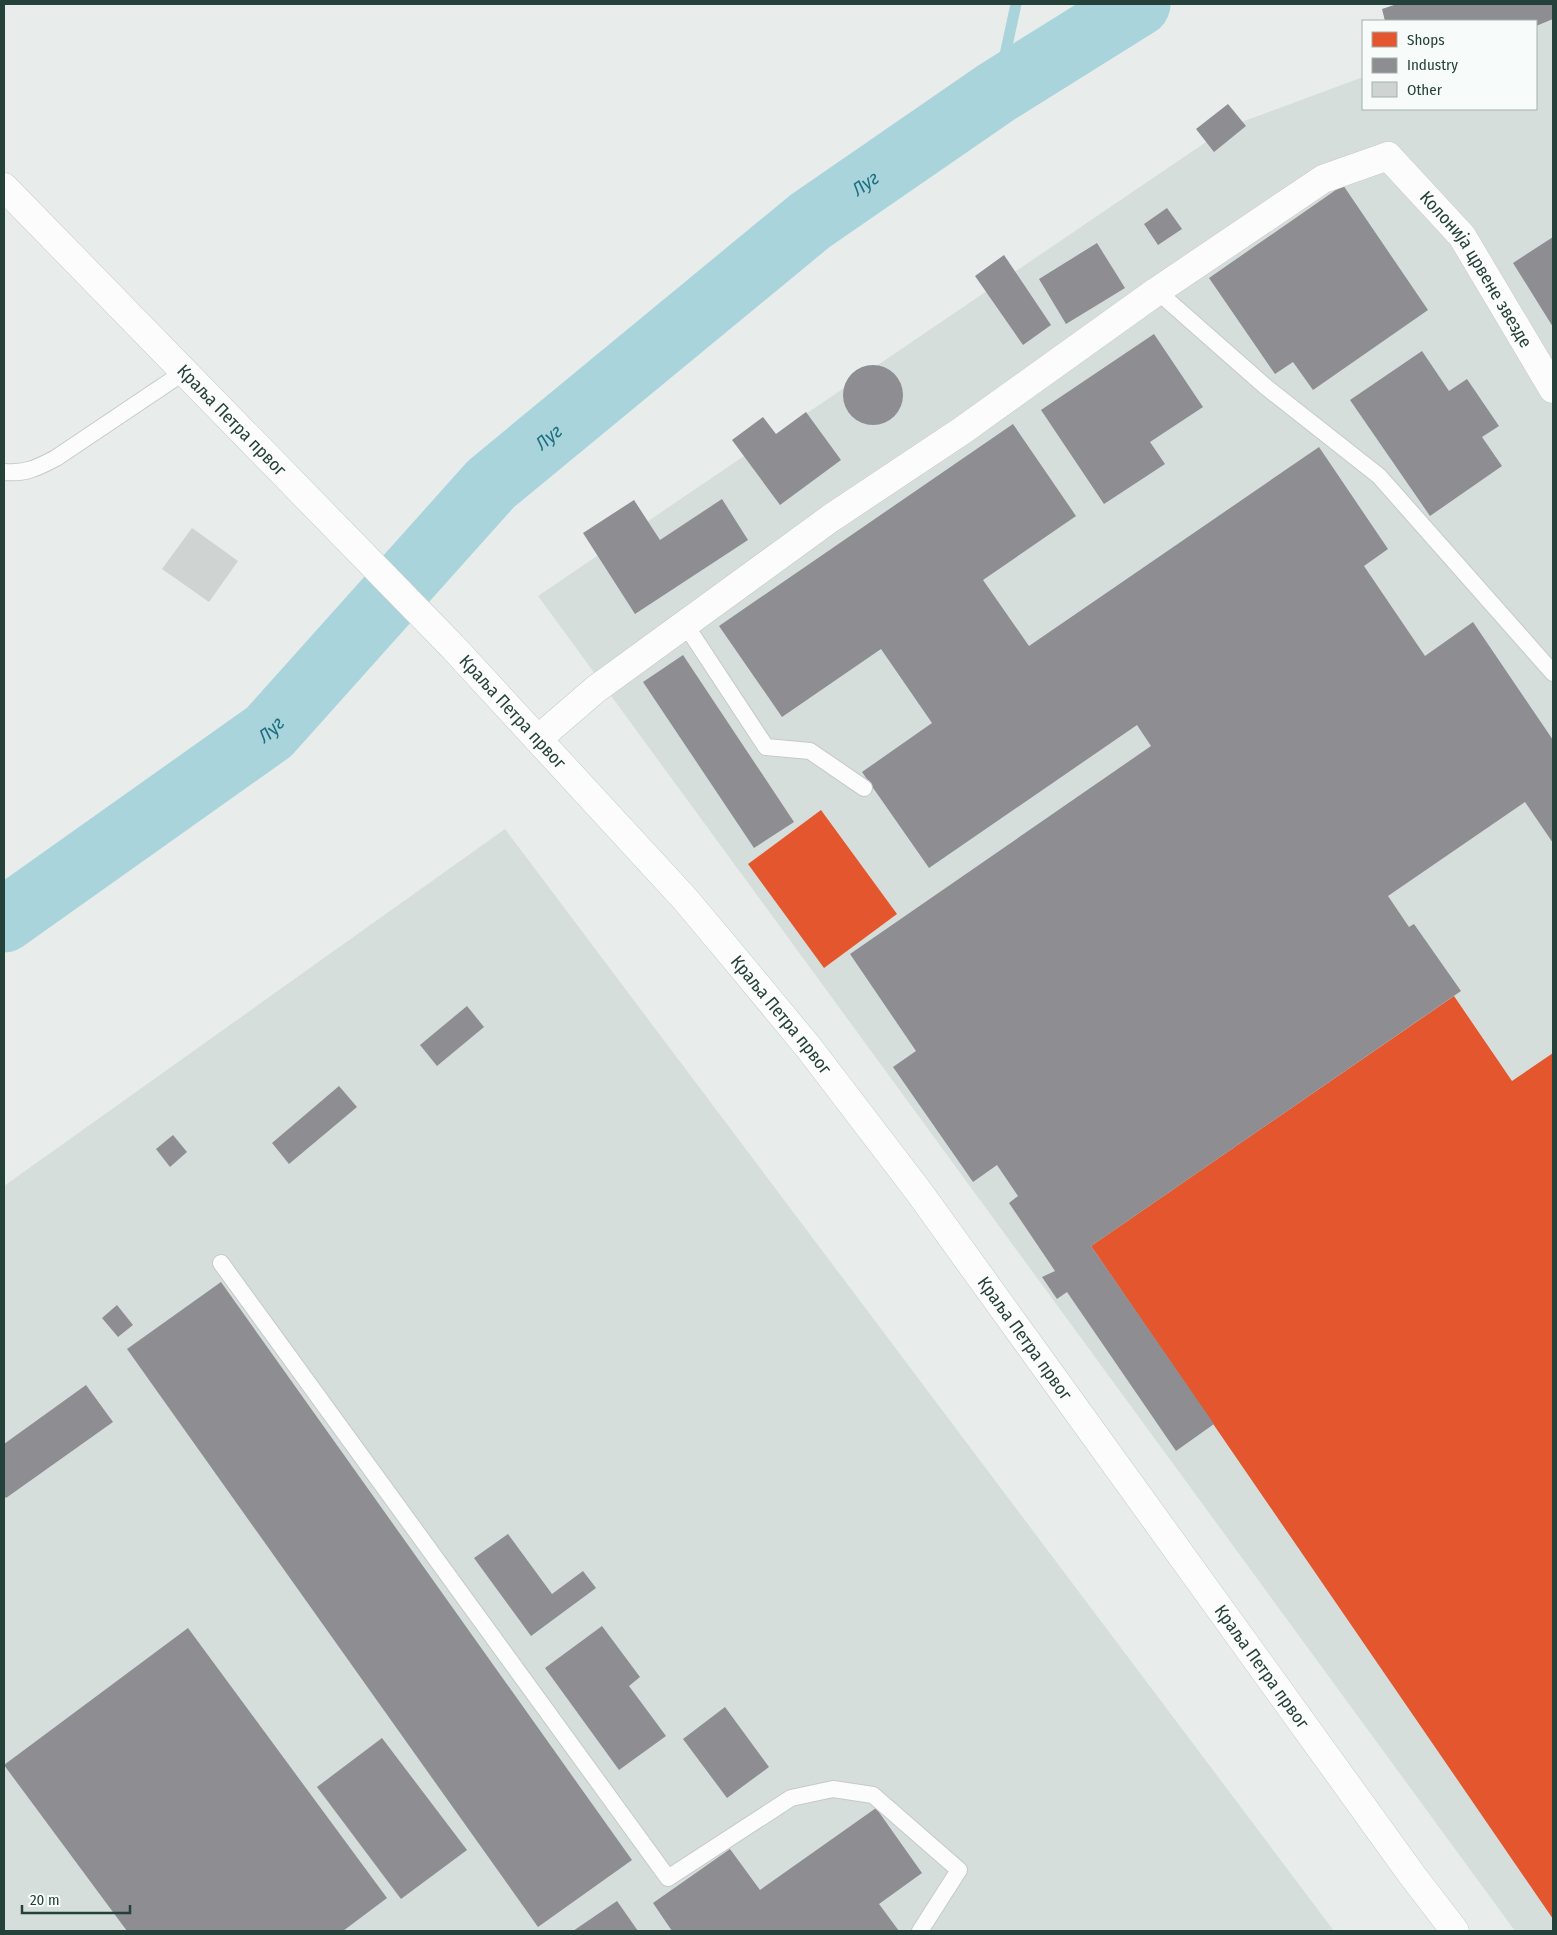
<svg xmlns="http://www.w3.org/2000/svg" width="1557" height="1935" font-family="'Fira Sans Condensed',sans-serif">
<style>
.built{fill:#d6dedb}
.shops{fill:#e4572e}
.industry{fill:#8d8d92}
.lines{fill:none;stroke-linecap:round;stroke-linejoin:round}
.stream{stroke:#a9d4db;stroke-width:11}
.river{stroke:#a9d4db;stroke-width:65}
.building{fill:#cfd4d2}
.service-casing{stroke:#c5cac8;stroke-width:18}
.minor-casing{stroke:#c5cac8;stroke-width:29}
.secondary-casing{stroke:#c3cbc8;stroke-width:29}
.service{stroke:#fcfcfc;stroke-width:16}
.minor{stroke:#fcfcfc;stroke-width:28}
.secondary{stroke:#fcfcfc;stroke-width:28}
.labels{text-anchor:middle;stroke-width:5;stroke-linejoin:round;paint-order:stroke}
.street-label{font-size:18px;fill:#24423a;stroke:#f7fbf9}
.water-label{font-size:19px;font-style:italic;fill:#1c6f80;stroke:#f7fbf9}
</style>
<rect width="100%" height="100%" fill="#e8edeb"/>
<g class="built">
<polygon points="1553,7 1553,1931 1515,1931 538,596 1228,127 1363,77 1363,109 1536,109 1536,21 1515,21"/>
<polygon points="505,829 1334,1931 4,1931 4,1186"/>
</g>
<g class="shops">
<polygon points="821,810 897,914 824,968 748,864"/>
<polygon points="1454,996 1512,1081 1553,1053 1553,1919 1091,1246"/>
</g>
<g class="industry">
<polygon points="1397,4 1553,4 1553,19 1536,26 1536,21 1385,21 1382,9"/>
<polygon points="1228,104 1246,126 1214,152 1196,129"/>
<polygon points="1343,185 1428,310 1313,390 1293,362 1275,374 1209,278"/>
<polygon points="1167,208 1182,229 1158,245 1144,224"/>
<polygon points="1553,237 1553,327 1513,263"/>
<polygon points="1097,243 1125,288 1066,324 1039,279"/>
<polygon points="1004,255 1051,325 1023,345 975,276"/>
<polygon points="1154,334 1203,407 1150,442 1165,464 1104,504 1041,410"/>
<polygon points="1422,351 1449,391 1467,379 1499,426 1482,437 1502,466 1430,516 1350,400"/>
<circle cx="873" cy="395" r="30"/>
<polygon points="806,412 841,460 780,505 732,440 763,417 776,434"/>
<polygon points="1013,424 1076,516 983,580 1029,646 1319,447 1388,549 1364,566 1425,656 1473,622 1553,740 1553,843 1525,802 1388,896 1409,927 1414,924 1461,991 1091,1246 1214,1424 1176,1451 1067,1292 1057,1299 1042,1277 1055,1271 1009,1203 1018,1196 997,1165 973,1182 893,1067 916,1051 850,954 1151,746 1137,725 929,868 862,772 932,723 881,649 782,717 719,626"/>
<polygon points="722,499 748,540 635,614 583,533 634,500 660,540"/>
<polygon points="683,655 794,822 754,848 643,682"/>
<polygon points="467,1006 484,1027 437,1066 420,1045"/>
<polygon points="339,1086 357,1107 289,1164 272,1143"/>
<polygon points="173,1135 187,1152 170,1167 156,1149"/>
<polygon points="221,1282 632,1860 538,1927 127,1349"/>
<polygon points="117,1305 133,1325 118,1337 102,1318"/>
<polygon points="86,1385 113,1422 6,1498 4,1496 4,1444"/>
<polygon points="508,1534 552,1594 583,1571 596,1588 531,1636 474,1558"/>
<polygon points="602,1626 640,1677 629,1686 666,1736 619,1770 545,1668"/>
<polygon points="188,1628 387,1898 343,1931 127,1931 4,1765"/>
<polygon points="725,1707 769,1767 727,1798 683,1739"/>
<polygon points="382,1738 467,1850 401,1899 317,1787"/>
<polygon points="876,1808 922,1873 879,1904 899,1931 672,1931 653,1903 730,1849 760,1890"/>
<polygon points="617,1901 638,1931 573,1931"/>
</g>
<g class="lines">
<polyline class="stream" points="997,92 1016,4"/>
<path class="river" id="s1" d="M4 920 269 732 491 484 810 221 997 92 1138 4"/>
</g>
<polygon class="building" points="192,528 238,561 209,602 162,569"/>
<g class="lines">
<defs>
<g id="service">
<polyline points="1157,291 1266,387 1379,476 1553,673"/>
<path d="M4 472C25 474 37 468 56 458L184 372"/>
<polyline points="685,624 766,747 810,751 864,788"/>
<polyline points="221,1263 668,1878 791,1798 833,1789 873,1795 959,1870 920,1931"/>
</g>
<g id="minor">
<path id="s2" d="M538 739 596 689 831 518 963 430 1157 291 1323 179 1388 156 1462 236 1553 389"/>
</g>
<g id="secondary">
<path id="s3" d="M4 187 452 646 685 899 727 949 809 1048 919 1192 1412 1875 1455 1931"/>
</g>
</defs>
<use href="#service" class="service-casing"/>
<use href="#minor" class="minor-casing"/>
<use href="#secondary" class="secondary-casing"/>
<use href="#service" class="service"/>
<use href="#minor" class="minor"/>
<use href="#secondary" class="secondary"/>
</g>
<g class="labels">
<g class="street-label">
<text dy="6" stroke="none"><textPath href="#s2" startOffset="1178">Колонија црвене звезде</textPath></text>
<text dy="6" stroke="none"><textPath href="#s3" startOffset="326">Краља Петра првог</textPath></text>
<text dy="6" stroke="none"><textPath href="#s3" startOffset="731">Краља Петра првог</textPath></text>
<text dy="6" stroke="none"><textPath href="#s3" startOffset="1136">Краља Петра првог</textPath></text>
<text dy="6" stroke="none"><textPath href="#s3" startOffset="1541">Краља Петра првог</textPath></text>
<text dy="6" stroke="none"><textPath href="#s3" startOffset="1946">Краља Петра првог</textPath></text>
</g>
<g class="water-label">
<text dy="7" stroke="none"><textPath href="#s1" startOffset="1138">Луг</textPath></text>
<text dy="7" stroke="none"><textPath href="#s1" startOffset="732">Луг</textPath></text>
<text dy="7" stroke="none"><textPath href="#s1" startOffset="328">Луг</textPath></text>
</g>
</g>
<rect width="1557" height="1935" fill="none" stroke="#24423a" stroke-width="10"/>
<rect x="1362" y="20" width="175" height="90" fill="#f7fbf9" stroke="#a3b1ad"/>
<rect x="1372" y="32" width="25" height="15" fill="#e4572e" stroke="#a3b1ad"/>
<text x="1407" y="45" font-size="15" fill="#24423a">Shops</text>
<rect x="1372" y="58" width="25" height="15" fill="#8d8d92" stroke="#a3b1ad"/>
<text x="1407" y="70" font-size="15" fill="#24423a">Industry</text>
<rect x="1372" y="82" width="25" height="15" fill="#cfd4d2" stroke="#a3b1ad"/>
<text x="1407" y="95" font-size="15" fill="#24423a">Other</text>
<path d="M22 1905v8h108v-8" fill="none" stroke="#24423a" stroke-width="2.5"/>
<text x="30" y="1905" font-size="15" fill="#24423a" stroke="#f7fbf9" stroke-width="4" paint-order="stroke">20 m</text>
</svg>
